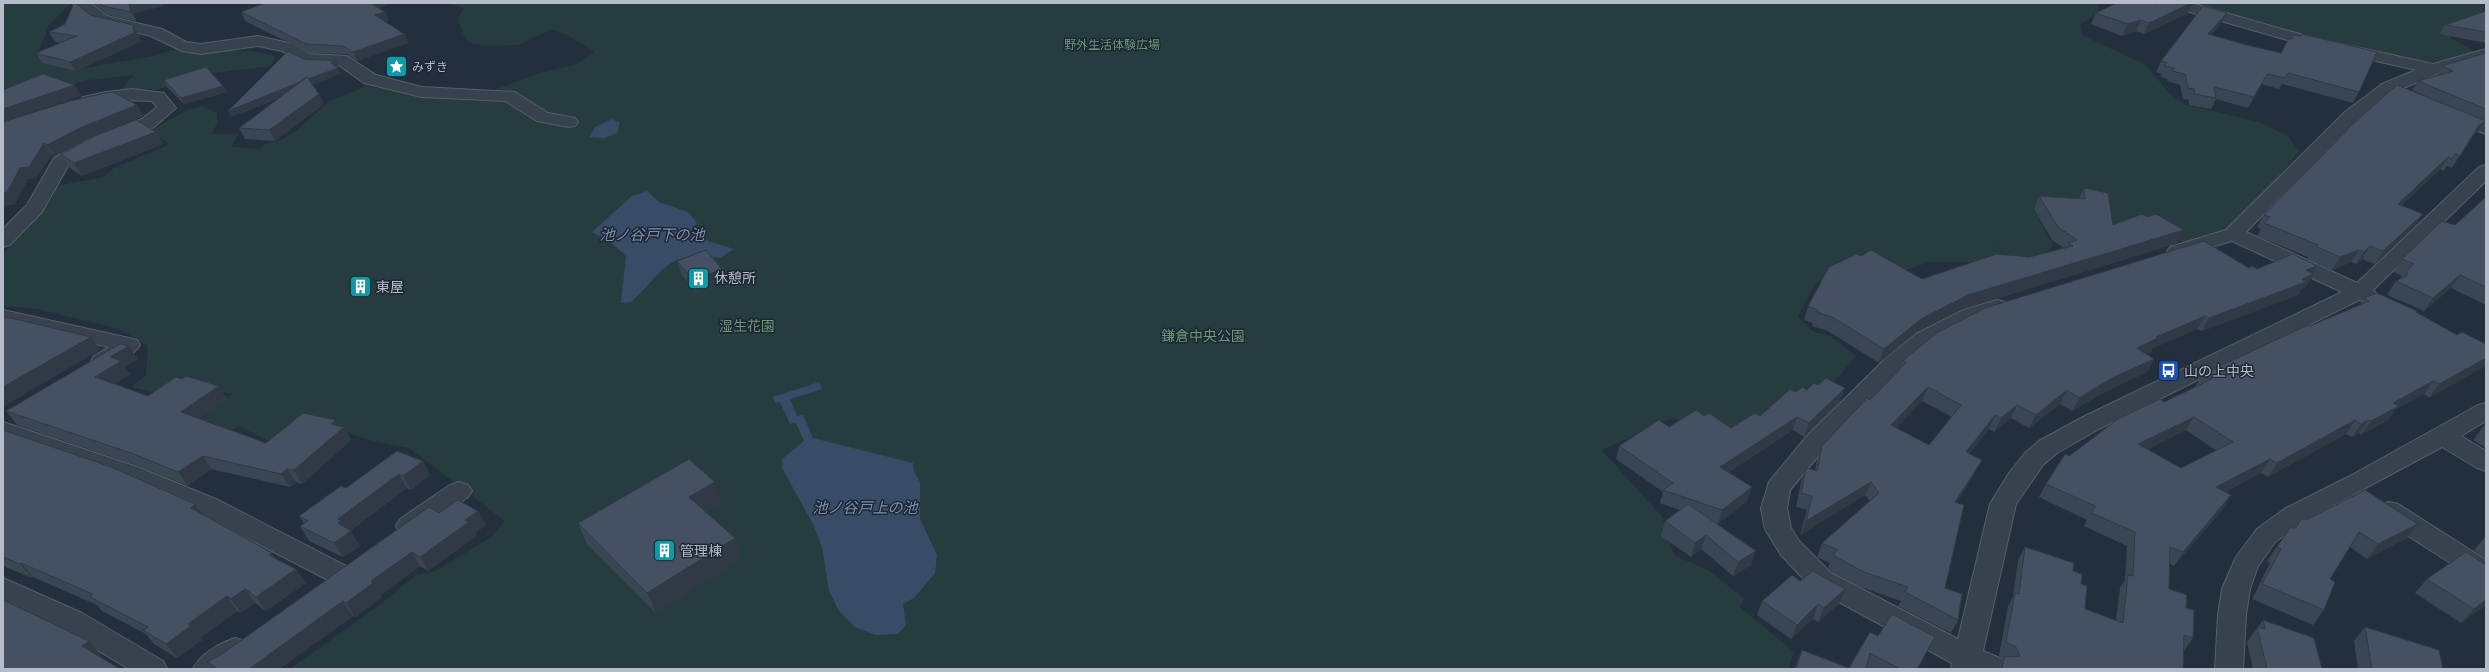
<svg xmlns="http://www.w3.org/2000/svg" width="2489" height="672" font-family="Arial,'Noto Sans JP',sans-serif">
<style>
.green{fill:#263c3f}
.water{fill:#394c67}
.lines{fill:none;stroke-linecap:round;stroke-linejoin:round}
.minor-casing{stroke:#565f6c;stroke-width:2}
.minor{fill:#38414e;fill-rule:evenodd}
.wall{fill:#3b4654;fill-rule:evenodd}
.shaded-wall{fill:#303945}
.building{fill:#455162;stroke:#303945;fill-rule:evenodd}
.labels{text-anchor:middle;stroke-width:3;stroke-linejoin:round;paint-order:stroke}
.far-park-label{font-size:12px;fill:#6b9a76;stroke:#1d2633}
.far-poi-label{font-size:12px;fill:#b4bcc9;stroke:#1d2633;text-anchor:start}
.poi-label{font-size:14px;fill:#b4bcc9;stroke:#1d2633;text-anchor:start}
.park-label{font-size:14px;fill:#6b9a76;stroke:#1d2633}
.water-label{font-size:15px;font-style:italic;fill:#7c92b1;stroke:#1d2633}
</style>
<rect width="100%" height="100%" fill="#242f3e"/>
<g class="green">
<polygon points="3,3 71,3 49,25 37,56 78,69 153,56 186,46 258,52 275,56 271,66 207,74 155,90 122,89 133,75 89,80 3,103"/>
<path d="M447 3H2097L2101 10 2080 25 2082 35 2146 65 2170 94 2187 105 2259 122 2288 136 2299 151 2265 194 2226 229 2181 243 2144 223 2095 236 2048 208H2033L2053 245 2035 262 2014 261 1985 236 2014 262H1930L1896 273 1844 266 1815 284 1798 316 1812 331 1830 336 1856 356 1836 380 1791 395 1759 416 1721 434 1672 418 1602 450 1663 518 1674 555 1709 571 1744 598 1740 607 1794 652 1788 669H290L378 606 416 575 438 570 492 536 505 521 409 448 368 440 346 432 276 445 239 426 203 443 188 428 233 394 197 387 166 395 132 387 146 375 148 346 119 329 37 309 3 306V254C23 234 48 213 56 186L104 177 114 168 170 144 150 131 187 110 202 106 217 113V124L211 134H239L231 147 259 149 267 143 278 141 295 132 328 102 367 86 444 99 477 101 494 90 539 73 577 64 594 52 567 35 552 29 518 45 487 46 473 44 465 39 458 19 464 8Z"/>
<polygon points="2186,3 2479,3 2485,7 2475,22 2445,30 2451,38 2477,53 2443,61 2424,62 2331,44"/>
</g>
<g class="water">
<polygon points="612,119 620,123 617,133 605,138 590,137 595,127"/>
<path d="M647 191 659 202 688 212 697 223 691 230 695 237 734 249 720 258C666 250 666 270 631 302L621 303 626 256 611 242 592 232 632 196Z"/>
<polygon points="819,382 822,389 790,399 797,416 803,415 813,438 913,463 914,472 920,482 920,519 937,555 935,573 914,598 903,604 906,625 898,634 875,635 855,627 839,611 829,591 822,547 813,524 782,468 782,459 804,441 796,423 790,424 780,402 775,403 773,397"/>
</g>
<g class="lines">
<defs>
<g id="minor">
<polygon points="72,3 90,3 107,16 162,29 186,42 201,44 258,36 293,44 310,54 347,56 376,75 422,87 515,92 548,113 575,118 578,122 575,126 569,127 537,121 505,101 422,97 364,83 337,64 307,64 282,51 258,46 201,54 182,51 151,36 96,23"/>
<polygon points="2124,3 2191,3 2310,37 2433,64 2486,49 2486,59 2439,73 2394,92 2357,120 2246,232 2357,283 2479,167 2486,165 2486,181 2373,290 2379,296 2375,301 2368,302 2359,300 2099,429 2057,453 2043,465 2016,504 1983,651 2007,661 2011,669 1951,669 1952,663 1811,587 1781,555 1765,529 1761,508 1769,482 1806,437 1885,359 1916,334 1963,310 1997,300 2005,302 2008,307 2005,312 1979,320 1932,344 1901,369 1824,449 1790,490 1787,508 1791,528 1799,541 1831,573 1958,639 1990,504 2009,473 2025,453 2039,441 2083,417 2342,292 2232,241 2177,257 2170,255 2167,251 2170,247 2226,230 2345,112 2382,84 2416,70 2301,44 2186,11 2168,9 2150,14 2127,6"/>
<polygon points="132,89 164,93 176,108 154,127 102,147 68,166 42,212 10,245 3,247 3,229 27,205 54,158 90,139 142,119 157,107 152,101 123,100 89,106 83,105 80,101 83,97 106,92"/>
<polygon points="2454,111 2486,123 2486,134 2448,120 2445,116 2448,112"/>
<path d="M3 310 129 338 137 340 140 345C132 358 109 370 94 366L91 361 94 356 109 347 3 324Z"/>
<polygon points="2486,403 2486,421 2461,436 2486,451 2486,471 2477,468 2442,447 2304,521 2275,542 2258,566 2250,589 2246,615 2243,669 2215,669 2218,615 2222,589 2236,557 2257,529 2286,508 2350,476 2478,405"/>
<polygon points="3,422 140,468 218,500 348,567 352,574 348,581 339,584 330,581 200,514 122,480 3,439"/>
<polygon points="459,482 468,485 472,491 468,497 418,533 409,536 400,533 396,526 400,519 450,485"/>
<polygon points="2389,502 2398,504 2486,560 2486,583 2477,580 2380,518 2376,511 2380,504"/>
<polygon points="3,578 82,613 163,661 167,669 129,669 62,629 3,600"/>
<path d="M235 638 245 641 249 649C237 672 216 669 193 669 200 654 220 643 235 638Z"/>
</g>
</defs>
<use href="#minor" class="minor-casing"/>
<use href="#minor" class="minor"/>
</g>
<g class="wall">
<polygon points="92,3 162,3 163,6 134,13 136,21 108,15"/>
<polygon points="379,8 385,12 389,20 385,22 404,34 408,43 357,61 347,54 310,53 245,21 241,12"/>
<polygon points="2486,11 2486,43 2439,34 2445,25"/>
<polygon points="2096,13 2188,13 2144,34 2136,31 2122,36 2091,24"/>
<polygon points="90,15 138,34 140,42 76,71 42,63 36,53 61,43 55,42 49,32"/>
<polygon points="2222,23 2211,35 2359,92 2353,103 2282,84 2279,89 2261,84 2248,108 2216,99 2211,109 2189,105 2189,100 2183,99 2180,85 2167,81 2168,79 2160,77 2162,74 2156,72 2161,61"/>
<polygon points="2486,53 2486,121 2485,121 2478,132 2472,136 2452,168 2447,166 2444,171 2440,169 2401,206 2415,226 2375,264 2362,259 2356,264 2351,262 2332,270 2307,259 2308,257 2257,236 2261,229 2257,227 2264,215 2453,108 2412,90 2418,81 2437,76 2442,66"/>
<polygon points="304,59 336,61 339,67 338,68 340,74 312,85 319,94 324,104 275,141 245,139 239,128 279,98 231,117"/>
<polygon points="164,80 223,86 227,92 184,104 167,87"/>
<polygon points="137,105 143,116 89,138 54,156 52,154 36,178 28,179 15,204 3,206 3,122"/>
<polygon points="156,132 163,144 82,176 69,167 61,154"/>
<polygon points="2084,188 2113,225 2178,243 1963,309 1915,333 1879,363 1828,331 1812,326 1813,323 1804,320 1808,306 1861,256 1922,279 2029,257 2064,248 2052,240 2034,209 2039,196 2079,199"/>
<polygon points="2486,197 2486,305 2451,288 2424,311 2387,295 2396,281 2400,279 2402,276 2394,272 2402,259 2455,225"/>
<polygon points="677,261 726,282 697,293 682,275"/>
<path d="M2317 266 2313 273 2306 287 2301 289 2298 295 2202 331 2197 329 2153 348 2151 352 2146 354 2154 359 2147 372 2107 391 2072 411 2060 404 2029 428 2011 418 1994 432 1989 429 1969 454 1975 473 1957 502 1945 588 1958 620 1951 633 1898 606 1901 601 1858 586 1832 572 1828 568 1830 563 1817 557 1822 543 1870 501 1865 495 1800 535 1807 510 1796 507 1801 482 1806 468 1815 471 1817 460 1822 446 1900 369 1903 361 2249 268 2257 269ZM1922 401 1952 417 1929 445 1896 428Z"/>
<path d="M2364 298 2416 312 2457 335 2486 344 2429 398 2424 394 2396 409 2389 419 2361 435 2359 433 2352 437 2346 434 2268 477 2261 473 2225 492 2223 509 2174 566 2170 564 2169 589 2186 608 2193 638 2184 651 2183 669H1997L2003 658 1999 656 2008 606 2013 597 2018 560 2025 547 2073 571 2081 584 2085 609 2116 621 2120 588 2125 580 2127 546 2084 526 2087 520 2039 497 2046 484 2069 456 2164 402 2195 387 2203 374 2360 305ZM2186 430 2217 451 2181 468 2148 449Z"/>
<polygon points="138,359 125,367 130,374 114,384 148,396 227,399 199,419 266,443 339,426 344,427 351,440 302,484 296,482 290,487 211,469 188,486 141,467 17,425 6,411"/>
<polygon points="1818,385 1845,388 1840,401 1804,437 1793,430 1729,472 1752,487 1747,501 1718,524 1716,523 1751,565 1733,576 1701,549 1691,557 1661,536 1665,521 1680,510 1660,503 1663,492 1616,459 1619,446 1669,427 1704,416 1731,428 1760,416 1796,392 1807,390"/>
<polygon points="2486,425 2486,448 2473,440 2484,426"/>
<polygon points="3,430 202,514 276,559 306,583 266,611 255,603 241,613 237,611 200,638 202,640 177,658 154,644 146,634 102,611 97,605 33,577 32,578 3,566"/>
<polygon points="397,451 430,475 411,490 407,488 350,531 360,546 343,557 309,541 300,526 304,523 299,516 346,488"/>
<polygon points="722,502 706,512 735,538 742,558 656,613 587,544 578,523"/>
<polygon points="478,511 486,525 475,533 476,536 428,571 420,566 381,595 382,597 355,617 353,616 279,669 213,669 207,662 219,656 439,513"/>
<polygon points="2302,518 2306,520 2418,524 2407,538 2367,559 2350,547 2330,579 2324,610 2313,625 2252,599 2270,563 2267,561 2290,528 2295,528"/>
<polygon points="2486,536 2486,559 2474,550"/>
<polygon points="2486,565 2486,605 2461,623 2415,593 2427,579"/>
<polygon points="1800,581 1839,604 1818,622 1813,619 1791,639 1757,615 1762,601"/>
<polygon points="2263,620 2322,669 2253,669 2247,642"/>
<polygon points="2365,627 2443,669 2358,669 2354,641"/>
<polygon points="1878,636 1935,637 1918,669 1794,669 1802,650 1849,668"/>
</g>
<g class="shaded-wall">
<polygon points="133,3 162,3 163,6 134,13 136,21 131,12 129,4"/>
<polygon points="369,3 391,3 373,11"/>
<polygon points="2191,3 2193,3 2188,13 2144,34 2149,23"/>
<polygon points="385,12 389,20 379,24 375,15"/>
<polygon points="2227,13 2222,23 2203,45 2208,34"/>
<polygon points="2141,20 2136,31 2122,36 2128,24"/>
<polygon points="133,25 138,34 140,42 76,71 70,62"/>
<polygon points="404,34 408,43 357,61 353,52"/>
<polygon points="336,61 339,67 334,69 331,63"/>
<polygon points="338,68 340,74 231,117 228,111"/>
<polygon points="75,85 81,96 3,122 3,109"/>
<polygon points="223,86 227,92 184,104 181,98"/>
<polygon points="319,94 324,104 275,141 269,130"/>
<polygon points="137,105 143,116 89,138 54,156 47,145 82,127"/>
<polygon points="2486,121 2478,132 2471,137 2479,125"/>
<polygon points="156,132 163,144 82,176 74,163"/>
<polygon points="44,143 52,154 36,178 28,179 15,204 3,206 3,193 20,168"/>
<polygon points="2448,157 2440,169 2390,217 2398,204"/>
<polygon points="2423,214 2415,226 2375,264 2383,251"/>
<polygon points="2184,230 2178,243 1963,309 1915,333 1879,363 1884,349 1921,319 1968,295"/>
<polygon points="2370,246 2362,259 2356,264 2364,252"/>
<polygon points="2359,250 2351,262 2332,270 2340,257"/>
<polygon points="2317,266 2311,275 2314,274 2306,287 2301,289 2298,295 2202,331 2209,318 2306,270"/>
<polygon points="722,269 726,282 697,293 693,280"/>
<polygon points="2460,275 2451,288 2424,311 2433,298"/>
<polygon points="2205,316 2197,329 2153,348 2151,352 2130,362 2137,348 2156,337"/>
<polygon points="91,337 100,350 3,407 3,387"/>
<polygon points="129,346 138,359 125,367 130,374 104,390 95,377 110,357"/>
<polygon points="2486,358 2486,366 2429,398 2439,384"/>
<polygon points="2154,359 2147,372 2107,391 2072,411 2079,398 2114,377"/>
<polygon points="2433,381 2424,394 2396,409 2389,419 2361,435 2371,421 2393,403"/>
<polygon points="219,386 227,399 189,426 181,412"/>
<polygon points="1928,387 1922,401 1885,439 1891,425"/>
<polygon points="1845,388 1840,401 1804,437 1809,423"/>
<polygon points="2067,390 2060,404 2029,428 2036,415"/>
<polygon points="2017,405 2011,418 1994,432 2001,418"/>
<polygon points="1995,415 1989,429 1960,466 1966,452"/>
<polygon points="1797,417 1793,430 1716,480 1720,467"/>
<polygon points="2194,417 2186,430 2131,457 2138,444"/>
<polygon points="336,420 341,430 344,427 351,440 302,484 294,470 331,424"/>
<polygon points="2355,420 2346,434 2268,477 2277,463"/>
<polygon points="2368,420 2359,433 2352,437 2361,424"/>
<polygon points="203,456 211,469 188,486 178,472"/>
<polygon points="2270,459 2261,473 2207,501 2216,487"/>
<polygon points="1982,460 1975,473 1949,515 1955,502"/>
<polygon points="423,461 430,475 411,490 403,476"/>
<polygon points="287,469 296,482 290,487 281,474"/>
<polygon points="399,474 407,488 348,532 351,531 360,546 343,557 334,543 338,519"/>
<polygon points="715,482 722,502 697,517 689,497"/>
<polygon points="1871,482 1865,495 1800,535 1806,521"/>
<polygon points="1752,487 1747,501 1718,524 1722,510"/>
<polygon points="2231,495 2223,509 2174,566 2183,552"/>
<polygon points="195,504 205,518 191,508"/>
<polygon points="478,511 486,525 475,533 476,536 428,571 420,557 465,520"/>
<polygon points="2418,524 2407,538 2367,559 2378,544"/>
<polygon points="1706,535 1701,549 1691,557 1695,543"/>
<polygon points="735,538 742,558 656,613 647,593"/>
<polygon points="1756,551 1751,565 1733,576 1738,562"/>
<polygon points="412,552 420,566 381,595 382,597 355,617 346,603 371,581"/>
<polygon points="272,553 282,567 269,555"/>
<polygon points="21,563 33,577 32,578 20,564"/>
<polygon points="296,569 306,583 266,611 256,597"/>
<polygon points="245,589 255,603 241,613 231,599"/>
<polygon points="1845,589 1839,604 1818,622 1824,608"/>
<polygon points="227,596 237,611 200,638 202,640 177,658 166,644 188,624"/>
<polygon points="2486,600 2486,605 2461,623 2474,609"/>
<polygon points="343,601 353,616 279,669 249,669"/>
<polygon points="1818,604 1813,619 1791,639 1797,625"/>
<polygon points="1935,637 1918,669 1917,669"/>
<polygon points="89,641 101,655 94,660 82,646"/>
</g>
<g class="building">
<polygon points="74,3 75,3 90,15 133,25 134,33 70,62 36,53 77,36 49,32 65,24"/>
<polygon points="99,3 133,3 129,4 131,12 103,6"/>
<polygon points="265,3 370,3 385,12 375,15 404,34 353,52 343,46 306,44 241,12"/>
<polygon points="2116,3 2152,3 2155,4 2159,3 2191,3 2149,23 2141,20 2128,24 2096,13"/>
<polygon points="2203,6 2227,13 2208,34 2247,45 2281,53 2289,38 2292,39 2294,35 2301,36 2302,34 2377,52 2359,92 2288,73 2285,78 2267,74 2254,97 2214,87 2216,98 2195,94 2194,89 2188,88 2185,74 2172,71 2174,68 2165,66 2167,63 2161,61"/>
<polygon points="2486,11 2486,32 2445,25"/>
<polygon points="288,51 304,59 336,61 331,63 338,68 308,79 307,77 300,82 228,111"/>
<polygon points="2486,53 2486,109 2418,81 2453,71 2442,66 2445,65"/>
<polygon points="206,67 223,86 181,98 164,80"/>
<polygon points="43,74 75,85 3,109 3,90"/>
<polygon points="307,77 319,94 269,130 239,128"/>
<polygon points="2397,85 2486,121 2479,125 2460,156 2455,154 2452,159 2448,157 2398,204 2423,214 2383,251 2370,246 2364,252 2359,250 2340,257 2315,246 2318,245 2264,223 2270,217 2264,215 2355,122"/>
<polygon points="113,92 137,105 82,127 47,145 44,143 29,167 20,168 7,192 3,193 3,122 70,101 106,93"/>
<polygon points="136,120 156,132 74,163 61,154 95,136"/>
<polygon points="2084,188 2108,193 2113,225 2142,214 2147,217 2156,214 2184,230 1968,295 1921,319 1884,349 1832,317 1817,312 1818,310 1808,306 1829,267 1857,254 1861,256 1871,250 1922,279 1997,254 2029,257 2073,246 2068,243 2077,240 2058,227 2039,196 2085,199"/>
<polygon points="2486,197 2486,287 2460,275 2433,298 2396,281 2408,275 2406,271 2414,264 2402,259 2442,221 2455,225"/>
<path d="M2204 241 2249 268 2252 266 2257 269 2293 254 2317 266 2306 270 2314 274 2302 279 2306 282 2209 318 2205 316 2156 337 2158 338 2137 348 2154 359 2114 377 2079 398 2067 390 2036 415 2017 405 2001 418 1995 415 1966 452 1982 460 1955 502 1964 505 1945 588 1962 594 1958 620 1905 592 1908 587 1864 572 1838 558 1833 554 1838 550 1822 543 1879 493 1871 482 1806 521 1812 496 1801 493 1806 468 1817 471 1822 446 1867 398 1870 400 1906 363 1903 361 1907 357 1938 332 1985 308ZM1928 387 1961 405 1929 445 1891 425Z"/>
<polygon points="706,250 722,269 693,280 677,261"/>
<path d="M2377 293 2417 311 2416 312 2457 335 2462 332 2486 344V358L2439 384 2433 381 2393 403 2399 406 2371 421 2368 420 2361 424 2355 420 2277 463 2270 459 2216 487 2231 495 2183 552 2170 547 2169 589 2187 595 2186 608 2194 610 2193 638 2184 635 2183 669H2002L2004 657 2020 656 2016 647 2006 642 2015 593 2019 594 2025 547 2074 563 2073 571 2082 574 2081 584 2087 586 2085 609 2123 623 2128 575 2133 576 2135 532 2092 513 2095 506 2046 484 2065 454 2069 456 2118 419 2160 399 2164 402 2212 379 2203 374 2308 325 2310 326 2369 301 2364 298ZM2194 417 2233 442 2181 468 2138 444Z"/>
<polygon points="3,317 15,319 91,337 3,387"/>
<polygon points="120,344 129,346 110,357 121,361 95,377 148,396 176,377 182,379 186,376 219,386 181,412 266,443 303,413 336,420 331,424 344,427 294,470 287,469 281,474 203,456 178,472 131,453 6,411"/>
<polygon points="1826,378 1845,388 1809,423 1797,417 1720,467 1752,487 1722,510 1663,490 1673,483 1619,446 1659,420 1669,427 1696,410 1704,416 1709,413 1731,428 1755,413 1760,416 1790,389 1796,392 1802,387 1807,390 1814,383 1818,385"/>
<polygon points="3,430 111,467 195,504 191,508 272,553 269,555 296,569 256,597 245,589 231,599 227,596 188,624 191,626 166,644 143,630 148,627 90,597 93,594 21,563 20,564 3,557"/>
<polygon points="397,451 423,461 403,476 399,474 338,519 341,521 338,523 351,531 334,543 300,526 308,521 299,516 341,486 346,488"/>
<polygon points="689,459 715,482 689,497 735,538 647,593 578,523"/>
<polygon points="2365,490 2418,524 2378,544 2359,532 2330,579 2335,582 2324,610 2262,584 2281,549 2277,547 2290,528 2296,528 2302,518 2306,520"/>
<polygon points="458,500 478,511 465,520 469,522 420,557 412,552 371,581 373,583 346,603 343,601 249,669 218,669 207,662 219,656 429,507 439,513"/>
<polygon points="1688,504 1756,551 1738,562 1706,535 1695,543 1665,521"/>
<polygon points="2466,552 2486,565 2486,600 2474,609 2427,579"/>
<polygon points="1813,571 1845,589 1824,608 1818,604 1797,625 1762,601 1792,575 1800,581"/>
<polygon points="3,600 89,641 82,646 120,669 3,669"/>
<polygon points="1892,614 1935,637 1917,669 1900,669 1870,653 1866,669 1796,669 1802,650 1849,668 1870,632 1878,636"/>
<polygon points="2263,620 2314,638 2322,669 2267,669 2257,627 2265,629"/>
<polygon points="2365,627 2439,650 2443,669 2372,669"/>
</g>
<defs>
<symbol id="sight-square" viewBox="-11 -11 22 22"><rect x="-9" y="-9" width="18" height="18" rx="4" fill="#0f9aa8" stroke="#1d2633"/><path d="M0-6L1.8-2.2L6-1.7L2.9 1.2L3.7 5.4L0 3.3L-3.7 5.4L-2.9 1.2L-6-1.7L-1.8-2.2Z" fill="#fff"/></symbol>
<symbol id="building-square" viewBox="-11 -11 22 22"><rect x="-9" y="-9" width="18" height="18" rx="4" fill="#0f9aa8" stroke="#1d2633"/><path d="M-4-6H4V6H1V3H-1V6H-4ZM-2.5-4.3h1.7v1.8h-1.7ZM.8-4.3h1.7v1.8H.8ZM-2.5-1h1.7V.8h-1.7ZM.8-1h1.7V.8H.8Z" fill="#fff"/></symbol>
<symbol id="bus-square" viewBox="-11 -11 22 22"><rect x="-9" y="-9" width="18" height="18" rx="4" fill="#1a4fb4" stroke="#1d2633"/><path d="M-5-6H5V4H4V6H2V4H-2V6H-4V4H-5ZM-3.5-4V0h7V-4ZM-3.5 1.2v1.5H-2V1.2ZM2 1.2v1.5H3.5V1.2Z" fill="#fff"/></symbol>
</defs>
<g fill-rule="evenodd">
<use href="#sight-square" x="384" y="54" width="25" height="25"/>
<use href="#building-square" x="686" y="266" width="25" height="25"/>
<use href="#building-square" x="348" y="274" width="25" height="25"/>
<use href="#bus-square" x="2156" y="358" width="25" height="25"/>
<use href="#building-square" x="652" y="538" width="25" height="25"/>
</g>
<g class="labels">
<g class="far-park-label">
<text x="1112" y="49">野外生活体験広場</text>
</g>
<g class="far-poi-label">
<text x="412" y="71">みずき</text>
</g>
<g class="poi-label">
<text x="714" y="283">休憩所</text>
<text x="376" y="292">東屋</text>
<text x="2184" y="376">山の上中央</text>
<text x="680" y="556">管理棟</text>
</g>
<g class="park-label">
<text x="747" y="331">湿生花園</text>
<text x="1203" y="341">鎌倉中央公園</text>
</g>
<g class="water-label">
<text x="652" y="240">池ノ谷戸下の池</text>
<text x="865" y="513">池ノ谷戸上の池</text>
</g>
</g>
<rect width="2489" height="672" fill="none" stroke="#b4bcc9" stroke-width="8"/>
</svg>
